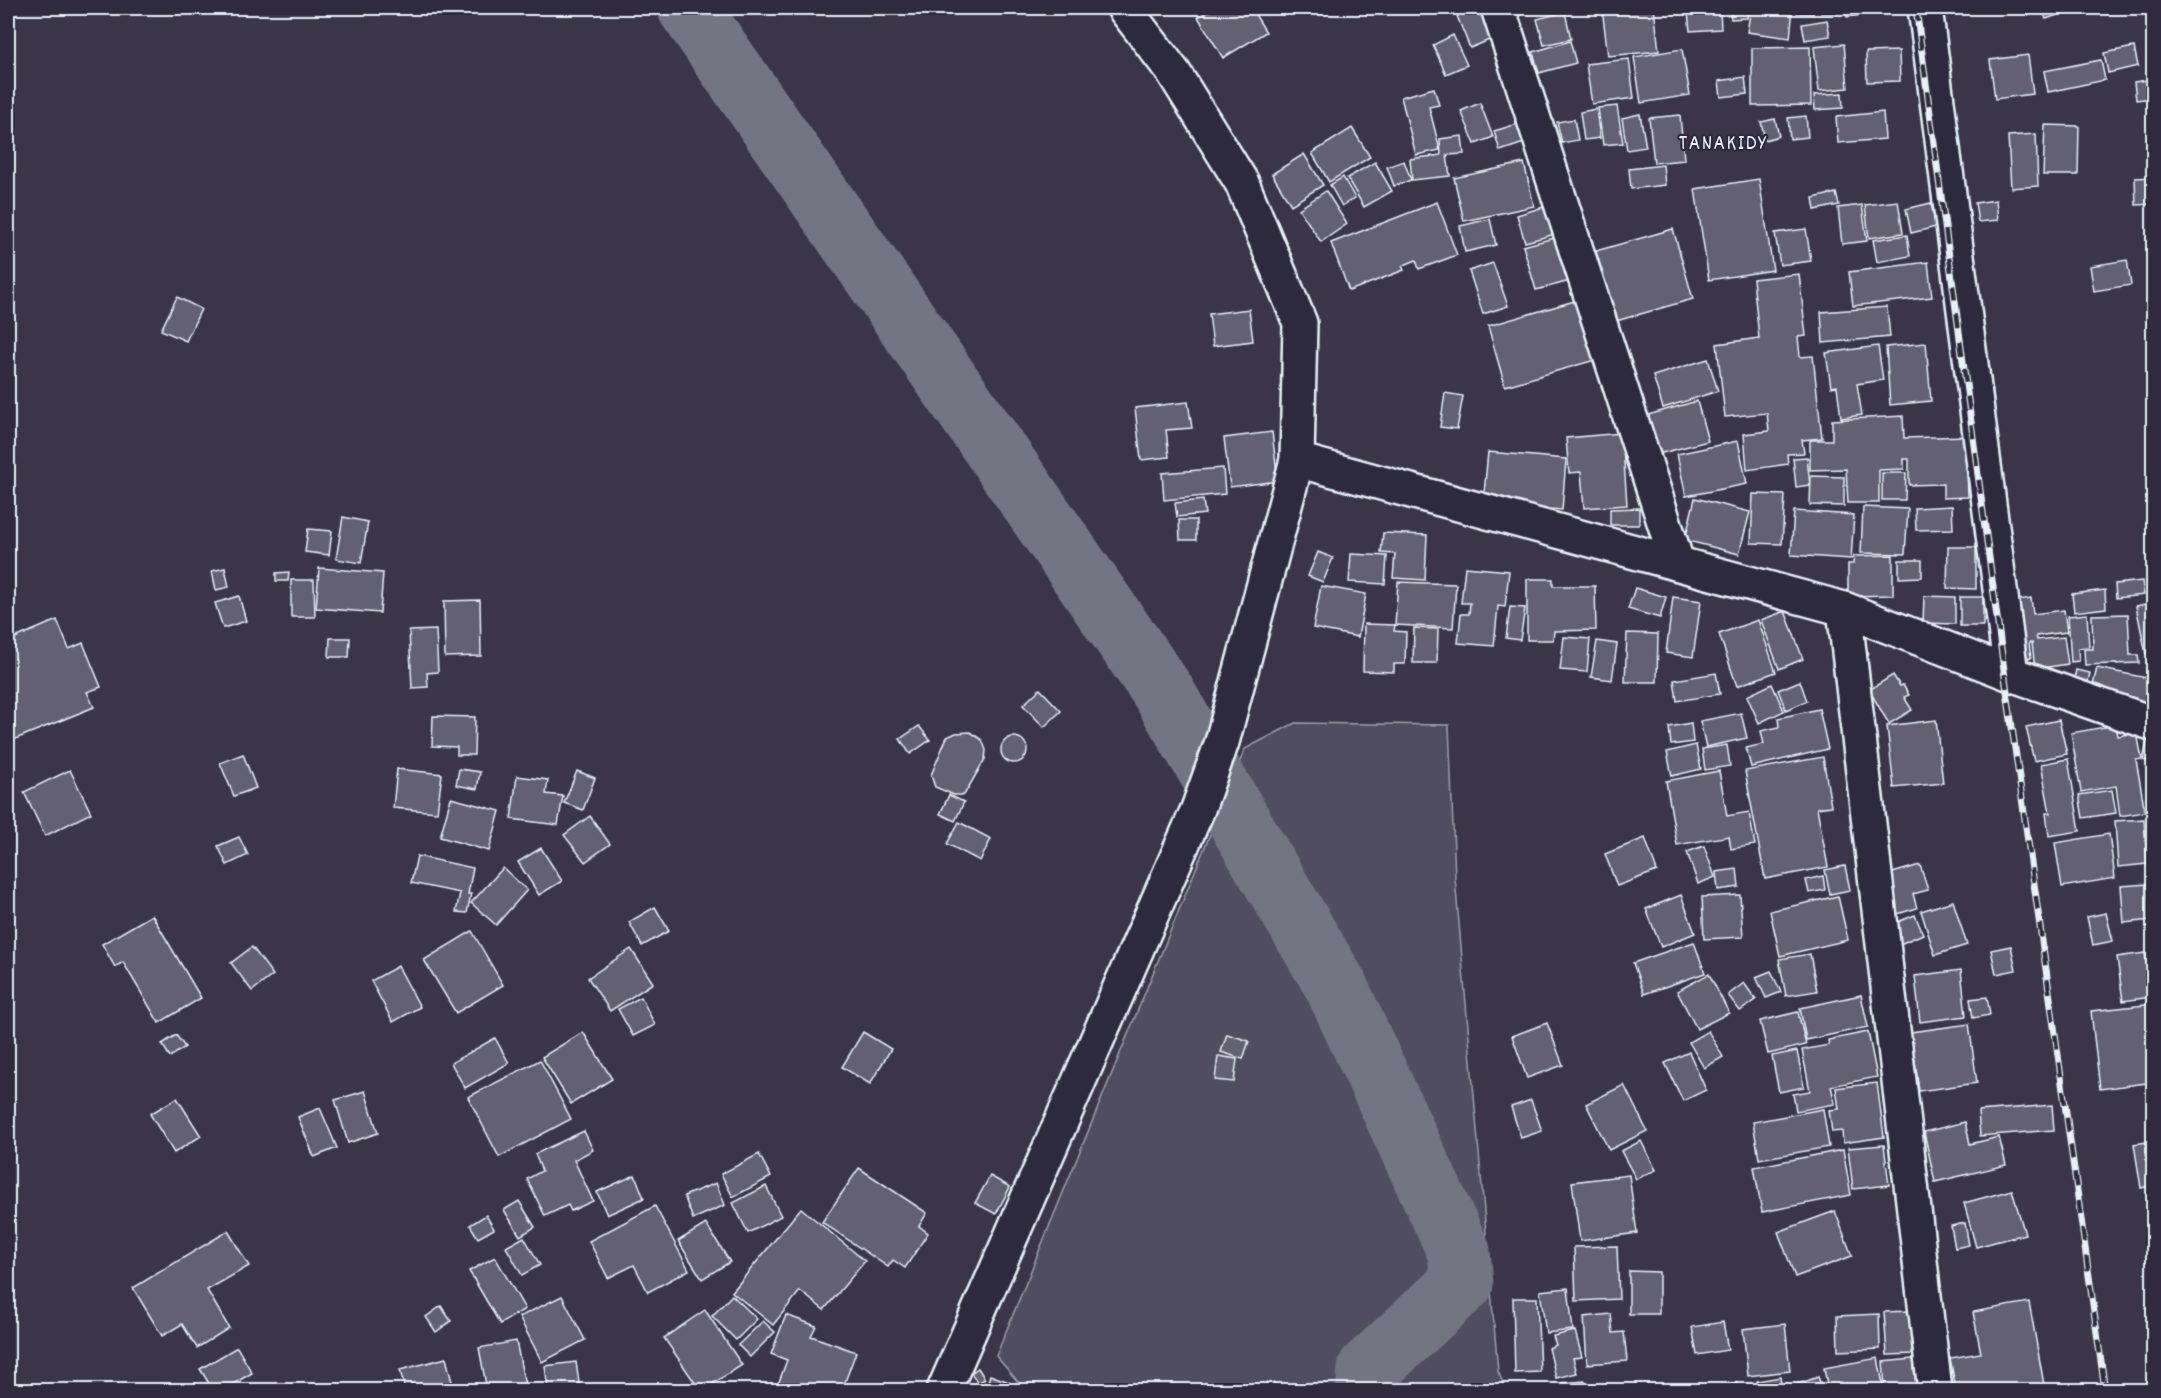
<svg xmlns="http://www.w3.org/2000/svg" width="2161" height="1398" font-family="Dekko,sans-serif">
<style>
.green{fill:#504e5f;stroke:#9ca0ac;stroke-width:1.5}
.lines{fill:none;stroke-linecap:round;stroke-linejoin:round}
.river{stroke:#737482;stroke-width:63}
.building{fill:#636171;stroke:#e8f1f8;stroke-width:1.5}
.minor-casing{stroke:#e8f1f8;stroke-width:38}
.secondary-casing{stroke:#e8f1f8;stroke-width:38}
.minor{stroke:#2f2a3d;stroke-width:33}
.secondary{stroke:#2f2a3d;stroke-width:33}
.rail-casing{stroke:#e8f1f8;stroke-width:7}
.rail{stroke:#2f2a3d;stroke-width:4.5;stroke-dasharray:14;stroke-linecap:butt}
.labels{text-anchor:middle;stroke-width:4.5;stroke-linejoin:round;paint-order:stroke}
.neighbourhood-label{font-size:21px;letter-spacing:1.5px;fill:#e8f1f8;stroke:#2f2a3d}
</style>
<rect width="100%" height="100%" fill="#3a3648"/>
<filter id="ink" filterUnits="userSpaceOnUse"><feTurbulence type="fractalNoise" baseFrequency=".0167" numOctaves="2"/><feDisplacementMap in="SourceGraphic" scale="12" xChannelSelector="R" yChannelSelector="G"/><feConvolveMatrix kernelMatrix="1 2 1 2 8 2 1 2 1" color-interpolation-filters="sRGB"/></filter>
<g filter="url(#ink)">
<polygon class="green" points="1295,723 1449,725 1455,878 1498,1371 1506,1390 1025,1390 996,1356 1245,749"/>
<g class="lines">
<polyline class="river" points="689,8 1162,690 1335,984 1459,1252 1462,1283 1369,1369 1367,1390"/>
</g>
<g class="building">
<polygon points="1214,8 1251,8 1266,32 1223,58 1198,17"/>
<polygon points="1477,8 1487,8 1499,36 1470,48 1457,16"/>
<polygon points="1602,8 1654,8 1659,51 1608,56"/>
<polygon points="1730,8 1747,8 1747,18 1731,19"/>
<polygon points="1751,8 1793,8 1790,38 1747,32"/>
<polygon points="1797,8 1814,8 1813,14 1797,13"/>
<rect x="1821" y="8" width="18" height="5"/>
<polygon points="1845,8 1860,8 1861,15 1847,17"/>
<polygon points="2042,8 2078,8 2046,19"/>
<polygon points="1720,10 1721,29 1690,31 1688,12"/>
<polygon points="1565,12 1571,39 1544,45 1537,19"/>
<polygon points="1827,20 1830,36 1805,40 1802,24"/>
<polygon points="1453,35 1467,65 1446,74 1433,45"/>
<polygon points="1570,41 1576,63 1539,73 1533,52"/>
<polygon points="1844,44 1848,88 1819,91 1814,47"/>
<polygon points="1810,47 1811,105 1752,106 1752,48"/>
<polygon points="2134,47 2138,66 2108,73 2104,53"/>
<polygon points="1682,49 1690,95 1641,103 1634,57"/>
<polygon points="1899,51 1900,81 1867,82 1866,52"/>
<polygon points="2028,55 2033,94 1995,99 1990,60"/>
<polygon points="1629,59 1634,98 1592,104 1586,64"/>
<polygon points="2101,60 2105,80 2048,92 2044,71"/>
<polygon points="1745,77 1747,94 1721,97 1719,81"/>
<polygon points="2154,79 2154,98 2136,100 2134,82"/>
<polygon points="1434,88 1439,105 1429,107 1440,150 1416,155 1401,97"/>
<polygon points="1842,93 1843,108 1815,110 1814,95"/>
<polygon points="1480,103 1493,137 1475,144 1461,111"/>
<polygon points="1617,106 1623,143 1603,145 1598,108"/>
<polygon points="1596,109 1600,138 1584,140 1580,112"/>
<polygon points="1883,112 1885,139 1838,143 1836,117"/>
<polygon points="1640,114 1646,147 1627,150 1622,118"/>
<polygon points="1680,115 1684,160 1654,163 1649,118"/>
<polygon points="1806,116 1808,137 1790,139 1788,118"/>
<polygon points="1574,119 1578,140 1562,143 1557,122"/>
<polygon points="1775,119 1779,136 1765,140 1761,122"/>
<polygon points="1521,123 1527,142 1500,151 1494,131"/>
<polygon points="2045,125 2079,126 2078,175 2043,175"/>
<polygon points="1352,128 1370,157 1329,182 1312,153"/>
<polygon points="2036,134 2038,186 2011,188 2008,136"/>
<polygon points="1462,136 1464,154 1447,155 1450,176 1412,180 1410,159 1441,155 1440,139"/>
<polygon points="1304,154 1323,185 1291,205 1272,174"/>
<polygon points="1404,161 1411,180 1394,186 1387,167"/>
<polygon points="1375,162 1392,191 1364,207 1347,178"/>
<polygon points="1524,163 1534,206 1464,221 1454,178"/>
<polygon points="1663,165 1665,185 1631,189 1629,169"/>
<polygon points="1343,177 1355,198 1342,206 1330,185"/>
<polygon points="2154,177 2154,204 2136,205 2135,178"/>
<polygon points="1759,179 1773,270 1709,280 1695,189"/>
<polygon points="1326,191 1347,224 1321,242 1299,209"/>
<polygon points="1836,193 1839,205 1815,210 1813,198"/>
<polygon points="1996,200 1998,220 1978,222 1975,203"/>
<polygon points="1898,201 1903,233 1869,238 1865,205"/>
<polygon points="1437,202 1457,255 1419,269 1416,260 1402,266 1404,270 1349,291 1331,243"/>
<polygon points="1931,203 1936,227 1911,233 1906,209"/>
<polygon points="1862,205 1867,241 1842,244 1838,208"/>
<polygon points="1547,206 1556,234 1525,242 1517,215"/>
<polygon points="1490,219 1496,245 1465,252 1460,226"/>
<polygon points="1673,229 1693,299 1616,321 1596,251"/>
<polygon points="1806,229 1811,261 1780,265 1775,233"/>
<polygon points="1907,235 1910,256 1877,262 1873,240"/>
<polygon points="1562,236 1574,280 1536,290 1523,246"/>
<polygon points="2127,260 2131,285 2094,291 2090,266"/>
<polygon points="1928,262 1932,297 1853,306 1849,272"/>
<polygon points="1493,263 1508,306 1483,314 1469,271"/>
<polygon points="1799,274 1806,336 1798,337 1800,357 1813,356 1822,438 1802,440 1804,453 1787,454 1788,464 1747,470 1744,434 1769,431 1767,413 1725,417 1717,344 1759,338 1753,279"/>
<polygon points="177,297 201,309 186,341 161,330"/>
<polygon points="1578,300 1595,360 1505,386 1488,326"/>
<polygon points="1887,307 1890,337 1823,343 1821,312"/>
<polygon points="1249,309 1253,341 1213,346 1209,314"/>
<polygon points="1926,343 1931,401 1890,405 1886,347"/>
<polygon points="1878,346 1883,380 1857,384 1862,415 1841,418 1837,386 1831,387 1826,353"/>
<polygon points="1708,359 1718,391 1663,408 1653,376"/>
<polygon points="1445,393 1463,396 1457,429 1440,427"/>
<polygon points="1697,401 1708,441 1658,454 1648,415"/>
<polygon points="1188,402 1192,428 1166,430 1169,457 1141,460 1135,408"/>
<polygon points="1903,416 1904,438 1966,436 1968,497 1943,498 1943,484 1909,485 1909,459 1904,459 1904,469 1879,470 1879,503 1848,503 1846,469 1810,470 1810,440 1832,440 1832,420"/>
<polygon points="1272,432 1278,481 1230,487 1224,438"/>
<polygon points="1622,433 1627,505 1584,508 1581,472 1569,473 1566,438"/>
<polygon points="1738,441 1747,484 1686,496 1677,454"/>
<polygon points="1488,452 1566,459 1562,510 1483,504"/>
<polygon points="1807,457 1810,485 1796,487 1793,458"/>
<polygon points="1223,468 1225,494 1164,500 1162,473"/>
<polygon points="1882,473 1906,473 1905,500 1882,500"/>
<polygon points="1811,476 1844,477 1844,506 1810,505"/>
<polygon points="1753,494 1785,495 1782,544 1751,543"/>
<polygon points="1695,498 1750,512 1739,554 1685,540"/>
<polygon points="1203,500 1205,514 1177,517 1175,503"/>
<polygon points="1952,506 1953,529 1916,530 1915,508"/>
<polygon points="1863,507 1908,509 1905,554 1861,553"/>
<polygon points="1639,508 1639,525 1610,525 1610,509"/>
<polygon points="1794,511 1854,515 1851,559 1791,555"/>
<polygon points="343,517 368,522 361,563 336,559"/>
<polygon points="1179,520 1196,520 1196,540 1180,540"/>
<polygon points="308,529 332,531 329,555 305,552"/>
<polygon points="1383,533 1427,535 1425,580 1393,578 1395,554 1381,553"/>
<polygon points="1948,547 1976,547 1976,589 1947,588"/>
<polygon points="1318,552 1333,558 1323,582 1308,576"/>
<polygon points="1351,554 1387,556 1385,584 1349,582"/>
<polygon points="1893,555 1893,595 1848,596 1848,564 1853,564 1854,556"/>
<polygon points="1899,560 1922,560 1922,577 1899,578"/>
<polygon points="1465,567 1509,571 1505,607 1498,606 1494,646 1458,643 1461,614 1469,614 1470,603 1461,603"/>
<polygon points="225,568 229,587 216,590 212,571"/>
<polygon points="319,568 383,573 380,613 316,608"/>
<polygon points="289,572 288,581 276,581 276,573"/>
<polygon points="1527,579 1553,579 1553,586 1595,586 1596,630 1554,631 1553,640 1527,640"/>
<polygon points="291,580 314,580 315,617 291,617"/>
<polygon points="2142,581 2144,595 2116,598 2115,584"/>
<polygon points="1398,582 1456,584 1453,628 1395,625"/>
<polygon points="1321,586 1366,594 1358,637 1313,628"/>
<polygon points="1635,588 1666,597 1660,618 1628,609"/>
<polygon points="2105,590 2106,608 2074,612 2072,594"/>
<polygon points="239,596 246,621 223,628 215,603"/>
<polygon points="1924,596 1955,597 1955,624 1923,623"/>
<polygon points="1673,597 1701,601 1693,657 1666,653"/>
<rect x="1960" y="597" width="23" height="29"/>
<polygon points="2031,598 2033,614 2064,610 2067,632 2036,636 2037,640 2064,637 2068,664 2035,669 2032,643 2029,643 2031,658 2017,660 2004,602"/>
<polygon points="480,600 481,656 445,657 444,601"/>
<polygon points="2154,602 2154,653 2146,654 2136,606"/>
<polygon points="1510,607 1525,608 1520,640 1506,638"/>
<polygon points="1785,611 1803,659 1779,669 1761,620"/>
<polygon points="2087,614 2089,647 2078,648 2079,661 2071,662 2068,616"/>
<polygon points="2128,614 2130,655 2138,655 2139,663 2085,665 2084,649 2093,649 2092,615"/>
<polygon points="57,620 69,649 83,643 101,687 87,692 94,707 13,740 8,727 8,641"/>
<polygon points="1758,620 1776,672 1737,686 1719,634"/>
<polygon points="1364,624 1395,625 1394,631 1406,632 1405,664 1394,664 1394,672 1363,671"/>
<polygon points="1414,628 1438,629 1437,663 1413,663"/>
<polygon points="436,630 438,672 427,673 428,687 412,688 409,631"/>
<polygon points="1627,633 1658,634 1657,682 1625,682"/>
<polygon points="1564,637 1590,639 1587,672 1560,670"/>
<polygon points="330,638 350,638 349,657 329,657"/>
<polygon points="1597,641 1617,644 1612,680 1591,677"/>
<polygon points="2097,668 2152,679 2147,704 2091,693"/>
<polygon points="2076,670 2090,673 2087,686 2073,683"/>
<polygon points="1716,673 1720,694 1677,701 1674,680"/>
<polygon points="1893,675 1900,686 1903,685 1909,695 1904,697 1912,710 1889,724 1869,690"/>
<polygon points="1800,681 1807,701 1786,710 1778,690"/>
<polygon points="1772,684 1784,711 1759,723 1747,696"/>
<polygon points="1040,689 1061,711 1044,727 1023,705"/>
<polygon points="1819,709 1828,749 1751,767 1746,748 1764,744 1761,731 1779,727 1778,718"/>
<polygon points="1741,713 1747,738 1706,747 1700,721"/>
<polygon points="433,716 475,717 474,755 457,755 457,747 432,746"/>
<polygon points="1936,720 1943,783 1894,788 1887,726"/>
<polygon points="2059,720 2067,754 2034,761 2026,727"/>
<polygon points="1691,723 1693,742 1671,745 1669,727"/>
<polygon points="2116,725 2118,736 2137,733 2142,759 2136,760 2145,812 2120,816 2116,786 2081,792 2071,733"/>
<polygon points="919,726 930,740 910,754 900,739"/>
<polygon points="970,732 982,740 986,750 985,759 964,795 954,795 935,787 931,775 947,737 956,733"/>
<polygon points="2149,733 2154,734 2154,763 2143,760"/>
<circle cx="1014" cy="750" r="13"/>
<polygon points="1696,745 1701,769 1672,776 1667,752"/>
<polygon points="1727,745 1730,766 1705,770 1702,749"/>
<polygon points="243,754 256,788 234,796 220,763"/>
<polygon points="1823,757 1831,806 1817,808 1828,867 1765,879 1745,771"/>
<polygon points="2068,759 2080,831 2049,836 2046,813 2050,813 2041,764"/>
<polygon points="397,769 442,774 437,812 393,808"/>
<polygon points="459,769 480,772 477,789 456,785"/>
<polygon points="70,770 91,813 45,836 24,792"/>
<polygon points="577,771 595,778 583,810 564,803"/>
<polygon points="1719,771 1727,816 1749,812 1755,845 1731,849 1729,836 1677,845 1666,781"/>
<polygon points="517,776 548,780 546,794 563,796 558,825 511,819"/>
<polygon points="2112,790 2116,813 2083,818 2079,795"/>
<polygon points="949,795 964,802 955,821 940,814"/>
<polygon points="451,798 500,811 489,851 440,837"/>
<polygon points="590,816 610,844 585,862 564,835"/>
<polygon points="2144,819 2147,864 2118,867 2115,821"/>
<polygon points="959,822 991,839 980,861 947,844"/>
<polygon points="2109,834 2115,878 2062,887 2055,843"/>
<polygon points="239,837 248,855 227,865 218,846"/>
<polygon points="1645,838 1657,871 1617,886 1605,854"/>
<polygon points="1704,846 1715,877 1698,884 1687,852"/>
<polygon points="541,848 562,881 539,895 518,862"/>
<polygon points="417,856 473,868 468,894 471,894 467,913 456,912 460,893 411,883"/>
<polygon points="1920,865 1928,890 1913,894 1917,908 1894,915 1882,876"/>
<polygon points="1845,866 1850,890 1830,894 1825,870"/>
<polygon points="503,868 527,890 496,925 471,903"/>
<polygon points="1737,869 1739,887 1718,890 1716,872"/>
<polygon points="1823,876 1825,890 1809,893 1806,880"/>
<polygon points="2148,884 2151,920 2124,923 2121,886"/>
<polygon points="1681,895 1695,933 1661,947 1646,909"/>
<polygon points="1740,895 1743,937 1704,939 1702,897"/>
<polygon points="1838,896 1848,940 1780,956 1770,911"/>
<polygon points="1953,901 1967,945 1935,955 1921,911"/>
<polygon points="655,907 669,931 642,946 629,922"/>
<polygon points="2106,913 2113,941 2093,945 2087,917"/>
<polygon points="152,915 201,998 159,1023 123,962 115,967 102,944"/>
<polygon points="1915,915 1923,934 1893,947 1885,927"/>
<polygon points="472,931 503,985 456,1013 424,960"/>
<polygon points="1694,942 1705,973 1644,994 1633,963"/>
<polygon points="2011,946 2016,970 1996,974 1991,950"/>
<polygon points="252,947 273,975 252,991 231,963"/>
<polygon points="631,949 653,983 610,1011 588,978"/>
<polygon points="2145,953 2151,997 2123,1001 2117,957"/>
<polygon points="1810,954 1817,991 1786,996 1779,959"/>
<polygon points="398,966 420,1007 393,1022 371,981"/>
<polygon points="1961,970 1966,1016 1920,1022 1915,976"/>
<polygon points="1771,971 1781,992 1766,998 1756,977"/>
<polygon points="1709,974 1729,1013 1697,1029 1677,991"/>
<polygon points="1744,983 1756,1000 1740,1011 1728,995"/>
<polygon points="1861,995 1868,1027 1806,1040 1800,1008"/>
<polygon points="641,997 655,1025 633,1036 618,1009"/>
<polygon points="1987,997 1990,1015 1973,1018 1970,999"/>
<polygon points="2154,1004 2154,1082 2100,1089 2091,1011"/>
<polygon points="1798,1012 1806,1045 1768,1054 1760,1021"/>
<polygon points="1547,1023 1563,1065 1527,1078 1512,1036"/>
<polygon points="1969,1024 1977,1083 1919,1091 1911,1032"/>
<polygon points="1708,1031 1723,1057 1704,1068 1689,1042"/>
<polygon points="583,1032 612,1079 571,1104 542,1057"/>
<polygon points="863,1032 891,1049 870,1084 842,1067"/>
<polygon points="1868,1032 1877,1077 1831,1086 1835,1104 1796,1111 1793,1094 1810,1091 1802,1050 1829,1045 1828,1040"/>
<polygon points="1227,1034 1249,1041 1243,1059 1221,1052"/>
<polygon points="176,1035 185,1047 170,1057 162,1044"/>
<polygon points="495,1038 509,1063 465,1088 451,1063"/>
<polygon points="1797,1051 1804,1087 1779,1092 1772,1056"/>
<polygon points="1689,1052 1706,1090 1683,1101 1665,1063"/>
<polygon points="1218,1056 1237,1059 1234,1082 1215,1080"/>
<polygon points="540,1060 571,1119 499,1157 468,1097"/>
<polygon points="1877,1083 1884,1137 1843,1143 1842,1131 1832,1132 1829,1110 1839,1109 1836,1088"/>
<polygon points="1624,1085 1647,1131 1609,1150 1586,1104"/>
<polygon points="365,1091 378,1133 348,1143 335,1100"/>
<polygon points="177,1098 201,1136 174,1153 150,1114"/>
<polygon points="1531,1100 1542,1131 1521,1138 1511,1107"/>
<polygon points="2052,1105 2054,1130 1980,1136 1978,1111"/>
<polygon points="320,1108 337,1148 314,1157 298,1117"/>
<polygon points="1823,1109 1829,1147 1759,1159 1753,1122"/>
<polygon points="1965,1122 1970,1144 1999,1137 2006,1165 1935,1182 1924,1132"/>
<polygon points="584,1131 593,1150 574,1160 593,1201 571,1211 568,1205 545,1216 527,1179 542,1171 535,1154"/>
<polygon points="1641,1141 1656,1170 1636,1179 1621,1151"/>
<polygon points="2154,1141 2154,1185 2141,1188 2134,1144"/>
<polygon points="1884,1145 1889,1185 1853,1189 1848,1148"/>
<polygon points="1843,1150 1851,1195 1762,1212 1754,1167"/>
<polygon points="759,1154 771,1177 733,1197 721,1174"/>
<polygon points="859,1168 927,1213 919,1226 928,1233 905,1268 893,1260 888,1267 822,1222"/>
<polygon points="635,1175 644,1198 607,1215 597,1192"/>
<polygon points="1629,1175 1637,1233 1580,1241 1572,1182"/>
<polygon points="990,1176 1010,1187 996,1214 975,1203"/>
<polygon points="716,1183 725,1205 693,1219 684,1196"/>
<polygon points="766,1186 781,1216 748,1233 733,1203"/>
<polygon points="2012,1190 2025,1234 1976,1247 1964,1203"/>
<polygon points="519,1201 535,1227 520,1236 504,1210"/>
<polygon points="655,1206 689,1270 648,1292 634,1265 608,1278 589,1241"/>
<polygon points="801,1208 865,1261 824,1310 800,1291 773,1325 732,1292"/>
<polygon points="1835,1211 1852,1256 1795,1277 1778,1232"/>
<polygon points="486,1215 494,1229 478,1238 470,1225"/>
<polygon points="1965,1223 1969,1245 1955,1248 1951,1226"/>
<polygon points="706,1224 730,1262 702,1279 678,1241"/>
<polygon points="228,1231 249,1266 207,1290 229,1328 197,1348 182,1324 162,1336 133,1288"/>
<polygon points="524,1237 540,1265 522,1275 506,1247"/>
<polygon points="1617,1246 1619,1299 1576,1301 1574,1247"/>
<polygon points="495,1257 525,1309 500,1324 469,1271"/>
<polygon points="1629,1271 1659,1272 1659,1314 1629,1314"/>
<polygon points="1568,1288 1573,1330 1546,1333 1540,1291"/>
<polygon points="732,1295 757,1319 736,1340 712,1316"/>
<polygon points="562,1296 585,1340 542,1362 519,1317"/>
<polygon points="1513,1298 1537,1298 1540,1372 1515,1373"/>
<polygon points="2029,1302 2045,1390 1956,1390 1950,1358 1981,1353 1973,1312"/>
<polygon points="441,1306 451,1321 436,1332 426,1317"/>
<polygon points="705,1310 742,1365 703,1390 700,1390 664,1338"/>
<polygon points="1912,1311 1914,1354 1887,1355 1884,1312"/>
<polygon points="1611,1314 1613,1333 1624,1332 1627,1361 1587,1364 1584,1317"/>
<polygon points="1879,1314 1880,1349 1838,1351 1837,1316"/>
<polygon points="786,1315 816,1326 811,1336 856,1352 842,1390 776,1390 787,1360 771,1354"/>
<polygon points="763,1321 775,1332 750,1357 738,1345"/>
<polygon points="1723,1322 1728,1350 1697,1355 1692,1327"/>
<polygon points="1785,1324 1790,1371 1748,1376 1743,1329"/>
<polygon points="1575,1331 1582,1357 1573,1358 1577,1373 1556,1378 1549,1348 1556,1345 1553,1336"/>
<polygon points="516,1341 526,1390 487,1390 479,1348"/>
<polygon points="237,1347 252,1373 223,1390 213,1390 200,1369"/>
<polygon points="446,1358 454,1390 405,1390 400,1370"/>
<polygon points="1878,1358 1884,1390 1828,1390 1824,1368"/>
<polygon points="1913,1359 1916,1386 1885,1389 1883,1362"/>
<polygon points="576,1362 580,1390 548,1390 545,1366"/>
<polygon points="978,1368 985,1379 978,1383 971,1373"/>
<polygon points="990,1375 1009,1382 1006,1390 970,1390 971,1388 979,1390 980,1387 986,1389"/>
<polygon points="1780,1377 1782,1390 1759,1390 1757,1381"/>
<polygon points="1818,1377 1823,1390 1788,1390 1787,1388"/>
<polygon points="1585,1381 1586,1390 1563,1390 1562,1383"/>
<polygon points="1737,1383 1739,1390 1708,1390"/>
</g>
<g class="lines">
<defs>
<g id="minor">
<polyline points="1498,8 1677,562"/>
<polyline points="1925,8 2011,674"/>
<polyline points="1297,460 1844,609 2011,674 2154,724"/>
<polyline points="1844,609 1935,1390"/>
</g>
<polyline id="secondary" points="944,1390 1198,809 1222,742 1297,460 1300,323 1242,183 1174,73 1124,8"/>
</defs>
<use href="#minor" class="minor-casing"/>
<use href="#secondary" class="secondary-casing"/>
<use href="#minor" class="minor"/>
<use href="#secondary" class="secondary"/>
<defs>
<polyline id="rail" points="1916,8 2004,670 2105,1390"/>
</defs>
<use href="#rail" class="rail-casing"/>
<use href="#rail" class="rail"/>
</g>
</g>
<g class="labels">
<g class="neighbourhood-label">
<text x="1723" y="149">TANAKIDY</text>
</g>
</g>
<rect width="2161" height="1398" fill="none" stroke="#2f2a3d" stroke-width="30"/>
<rect x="15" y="15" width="2131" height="1368" fill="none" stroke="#e8f1f8" stroke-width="2" filter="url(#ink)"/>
</svg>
